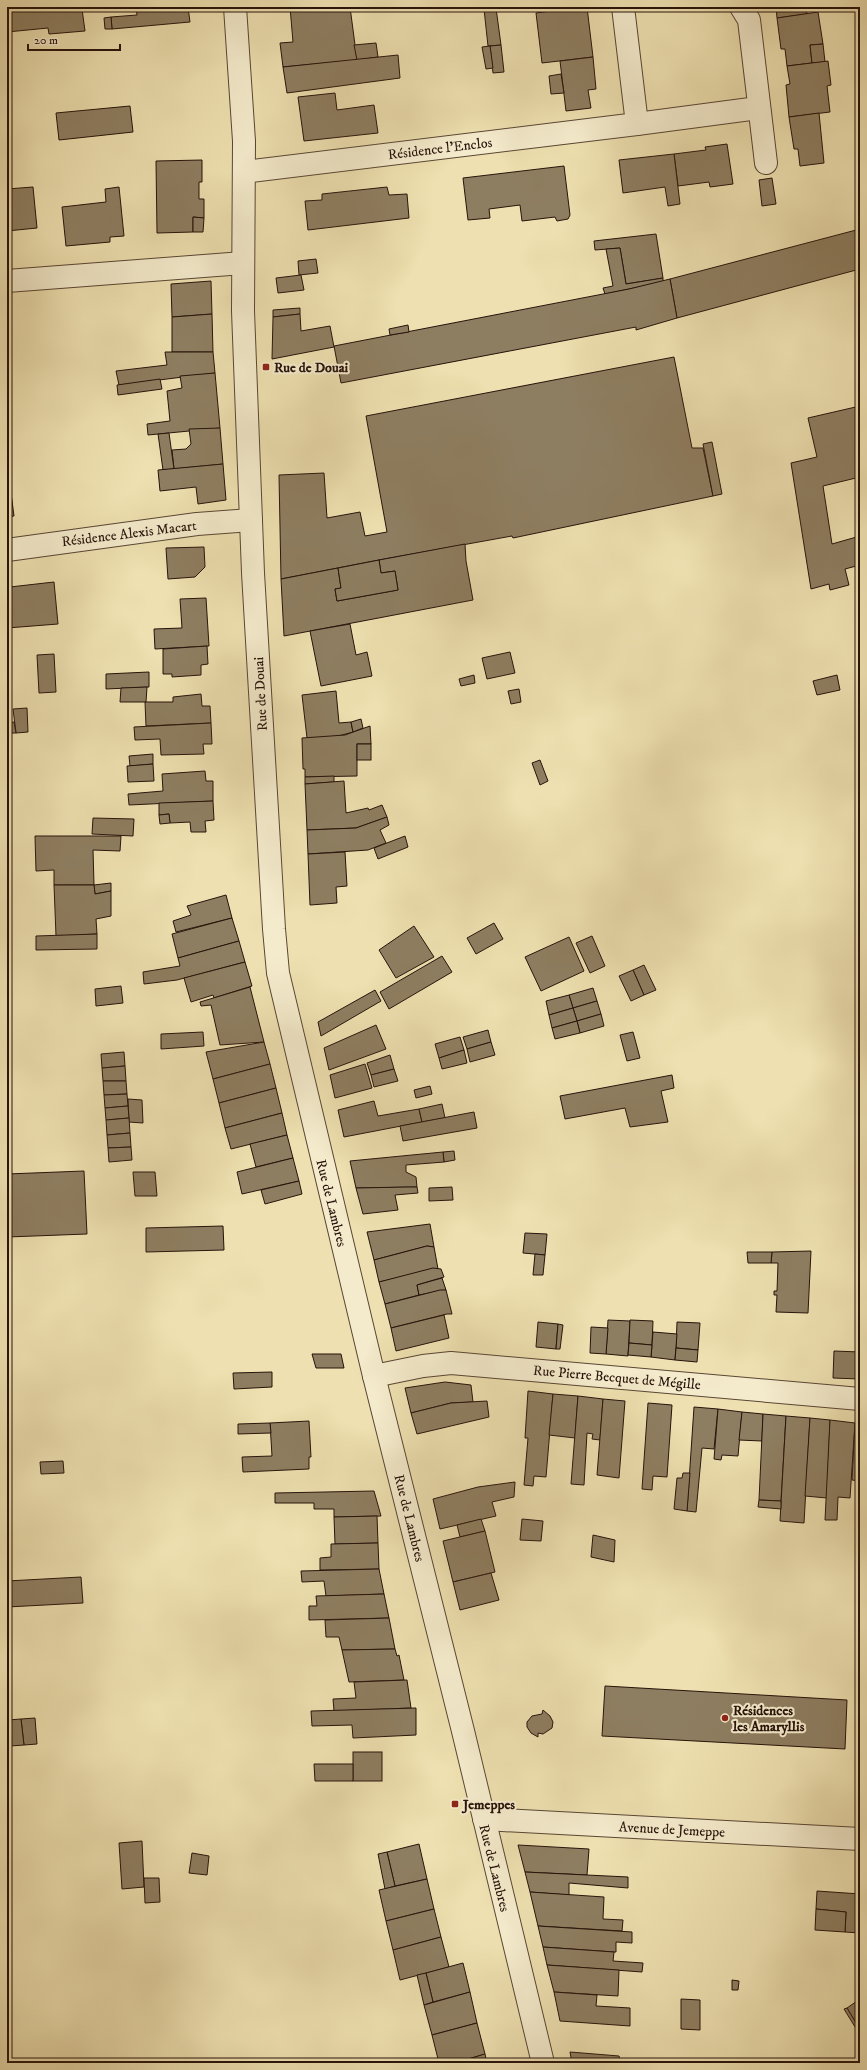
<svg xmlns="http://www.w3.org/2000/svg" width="867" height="2070" font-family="'IM FELL DW Pica',serif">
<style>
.building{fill:#8e7e61;stroke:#27130b}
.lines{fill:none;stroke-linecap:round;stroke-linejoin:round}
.minor-casing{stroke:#594634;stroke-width:24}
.minor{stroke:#f4ebcc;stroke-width:22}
.poi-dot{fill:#8f2418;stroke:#f4ebcc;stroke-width:1.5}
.labels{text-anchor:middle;stroke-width:4;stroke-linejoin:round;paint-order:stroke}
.street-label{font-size:14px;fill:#27130b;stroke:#f4ebcc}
.poi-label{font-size:14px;font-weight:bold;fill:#27130b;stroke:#f4ebcc;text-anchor:start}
</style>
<rect width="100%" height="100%" fill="#eee0b0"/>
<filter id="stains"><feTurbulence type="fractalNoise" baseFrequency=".005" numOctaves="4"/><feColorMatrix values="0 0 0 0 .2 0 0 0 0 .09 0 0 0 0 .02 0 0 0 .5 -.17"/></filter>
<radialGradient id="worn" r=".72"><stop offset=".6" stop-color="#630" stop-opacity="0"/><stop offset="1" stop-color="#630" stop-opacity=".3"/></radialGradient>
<g class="building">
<polygon points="7,7 76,7 77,9 82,9 85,31 49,34 48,28 7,32"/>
<polygon points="136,7 188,7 190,22 112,29 111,17 137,15"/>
<polygon points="290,7 350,7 357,60 283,67 280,43 293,42"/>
<polygon points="469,7 496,7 496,8 469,11"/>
<polygon points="537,7 582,7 538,12"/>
<polygon points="579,7 587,7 593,57 542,63 536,13"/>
<polygon points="776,7 806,7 807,14 777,18"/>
<polygon points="496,8 501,45 488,46 484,9"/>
<polygon points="818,12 823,44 810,45 812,63 787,66 785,49 781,49 777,18"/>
<polygon points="111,17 112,29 105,29 104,18"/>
<polygon points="376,43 378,57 357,60 354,45"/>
<polygon points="823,44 825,62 812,63 810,45"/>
<polygon points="501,45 504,72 493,73 490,46"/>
<polygon points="490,46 493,68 486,69 482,47"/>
<polygon points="398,55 400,78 287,93 283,67"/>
<polygon points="593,57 596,89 588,90 591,108 566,111 560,61"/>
<polygon points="828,61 831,85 827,86 830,112 789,117 786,85 790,84 787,66"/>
<polygon points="561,74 564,93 551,94 549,76"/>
<polygon points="335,93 337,110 374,105 378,133 304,141 298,97"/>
<polygon points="130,106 133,132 59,140 56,113"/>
<polygon points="819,113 824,163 800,166 798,149 794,149 789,117"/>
<polygon points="727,144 733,184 710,187 709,182 678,186 674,154 706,150 705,147"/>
<polygon points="674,154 680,204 668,206 665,187 623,193 619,160"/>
<polygon points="202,160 202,182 199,182 199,199 204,199 204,218 193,217 193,232 157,233 156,161"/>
<polygon points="564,166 570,215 568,219 557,221 555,217 522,221 520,205 489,209 490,218 468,220 463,178"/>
<polygon points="772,178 776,204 762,206 759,180"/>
<polygon points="33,187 37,228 7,231 7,189"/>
<polygon points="119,187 124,236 110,237 110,242 66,246 62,207 106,202 105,189"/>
<polygon points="387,187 389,195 407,194 409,218 308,230 305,201 322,200 322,194"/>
<polygon points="193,217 204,218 203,232 193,232"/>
<polygon points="860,229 860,269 677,318 670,279"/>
<polygon points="656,234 663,278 626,284 620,248 595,250 594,241"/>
<polygon points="620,248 626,284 663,278 663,282 605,294 603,288 613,286 606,249"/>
<polygon points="316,259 318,273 299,275 298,261"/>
<polygon points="301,275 304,290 278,293 276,278"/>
<polygon points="670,279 677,318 636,330 636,327 341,383 334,346 629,289"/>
<polygon points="211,281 212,314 172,317 171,284"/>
<polygon points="300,308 300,314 273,317 273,310"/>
<polygon points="212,314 213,352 172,352 172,317"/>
<polygon points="300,314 301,331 330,326 334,347 272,359 273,317"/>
<polygon points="408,325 409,332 390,335 389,329"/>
<polygon points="165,352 213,352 215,373 119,385 116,371 167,365"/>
<polygon points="674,357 692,448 703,448 713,496 513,538 512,536 379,560 281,579 279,475 324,473 327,518 360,512 365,536 387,532 366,416"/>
<polygon points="215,373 220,428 148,435 147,424 170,421 167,391 182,388 180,376"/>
<polygon points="160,379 162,389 118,395 117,385"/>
<polygon points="860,406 860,477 823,486 832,544 860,536 860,565 845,569 849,585 830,590 829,584 811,589 791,463 817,457 808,418"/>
<polygon points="220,428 223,464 174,469 172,450 186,449 191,444 189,429"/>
<polygon points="169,433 174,469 163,470 158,434"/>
<polygon points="712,442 722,494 713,496 703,444"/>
<polygon points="223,464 226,500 198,504 196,487 160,491 158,470"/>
<polygon points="11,493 14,516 7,517 7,494"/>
<polygon points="465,544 466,561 473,600 284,636 281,579 338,568 341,588 335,589 337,601 398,590 395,571 381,573 379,560"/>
<polygon points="204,547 205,567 195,577 168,579 166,548"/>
<polygon points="379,560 381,573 395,571 398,590 337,601 335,589 341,588 338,568"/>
<polygon points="54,582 58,624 7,628 7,594 10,594 10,587"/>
<polygon points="206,598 209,646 155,649 154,629 182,628 180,599"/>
<polygon points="350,624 356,655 367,652 372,676 321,686 310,631"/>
<polygon points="207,646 208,664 201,665 201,675 172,677 172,674 163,674 163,649"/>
<polygon points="510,652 515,673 487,679 482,658"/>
<polygon points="54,654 56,692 39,693 37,655"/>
<polygon points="149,672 149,687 106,689 106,674"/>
<polygon points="474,675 475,683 461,686 459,679"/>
<polygon points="837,675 840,690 817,695 813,681"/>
<polygon points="147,687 146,702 120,702 121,688"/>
<polygon points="519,689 521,702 511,704 508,691"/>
<polygon points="336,691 339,723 351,722 353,732 335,737 307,738 302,695"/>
<polygon points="201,694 202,706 210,706 211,723 146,726 145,702 173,702 173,697"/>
<polygon points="27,708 28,732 16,733 13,709"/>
<polygon points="361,719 363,728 353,732 351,722"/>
<polygon points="14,722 16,733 7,733 7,723"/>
<polygon points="211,723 212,744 203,744 204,754 161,755 160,739 135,740 134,727"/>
<polygon points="370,726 371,744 357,744 357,776 305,777 305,769 303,769 302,738 345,735"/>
<rect x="357" y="744" width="14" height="16"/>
<polygon points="153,754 153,764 130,766 129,756"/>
<polygon points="540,760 548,781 540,785 532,763"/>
<polygon points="153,764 154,781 128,782 127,766"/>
<polygon points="205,771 206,781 213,781 213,801 129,805 128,794 163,791 162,774"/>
<polygon points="334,776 334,782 305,784 305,777"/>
<polygon points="344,781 346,813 368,808 369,810 382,805 387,817 356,828 307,830 305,784"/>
<polygon points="213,801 214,820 205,821 206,832 191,832 190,822 170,823 169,814 159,815 159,803"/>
<polygon points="169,814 170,823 160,824 159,815"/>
<polygon points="387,817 389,825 380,830 386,843 368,850 308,854 307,830 356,828"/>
<polygon points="93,818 134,819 133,836 92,834"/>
<polygon points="35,836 121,836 120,851 93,850 94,885 54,885 54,870 36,871"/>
<polygon points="405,836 408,847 378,859 374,848"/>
<polygon points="345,852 347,886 336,887 337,903 310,905 308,854"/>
<polygon points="111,883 111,891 95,894 94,885"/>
<polygon points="54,885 94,885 95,894 111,891 111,916 96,919 97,934 56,936"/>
<polygon points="226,895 232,918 176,932 173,921 191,915 187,906"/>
<polygon points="232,918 239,941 178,958 172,934"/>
<polygon points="494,923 503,939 476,954 467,938"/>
<polygon points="414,926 434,957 396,978 379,950"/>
<polygon points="97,934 97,949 36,950 36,936"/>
<polygon points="592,936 605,966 590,973 576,943"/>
<polygon points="569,937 584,971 541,991 525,957"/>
<polygon points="239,941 245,962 177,980 144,984 143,972 180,966 178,958"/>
<polygon points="442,956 452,972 389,1009 380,992"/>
<polygon points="245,962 252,986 214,998 213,995 191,1002 184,978"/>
<polygon points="644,965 656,990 644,995 633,970"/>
<polygon points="633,970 644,995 631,1001 619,976"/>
<polygon points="121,986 123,1003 96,1006 95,989"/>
<polygon points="250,987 264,1042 220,1045 211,1005 201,1006 200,1002"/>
<polygon points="593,988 597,1001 573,1008 569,995"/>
<polygon points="375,990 381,1001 321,1036 318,1022"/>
<polygon points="569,995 573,1008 549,1015 546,1001"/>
<polygon points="597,1001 601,1014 577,1021 573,1008"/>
<polygon points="573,1008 577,1021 552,1028 549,1015"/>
<polygon points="601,1014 604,1026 580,1033 577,1021"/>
<polygon points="577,1021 580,1033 555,1039 552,1028"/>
<polygon points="376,1025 386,1049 329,1070 324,1048"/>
<polygon points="488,1030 491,1042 467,1049 463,1037"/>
<polygon points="203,1032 204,1046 161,1049 161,1034"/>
<polygon points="633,1032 640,1058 627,1061 620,1035"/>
<polygon points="460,1037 464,1050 439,1058 435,1044"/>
<polygon points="264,1042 270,1064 213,1079 206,1052"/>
<polygon points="491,1042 495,1055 470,1062 467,1049"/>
<polygon points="464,1050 467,1063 442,1069 439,1058"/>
<polygon points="124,1052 125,1066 102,1068 101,1054"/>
<polygon points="390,1055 394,1069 371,1075 367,1063"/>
<polygon points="270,1064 276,1088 219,1103 213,1079"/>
<polygon points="365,1064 372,1088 335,1098 330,1075"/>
<polygon points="125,1066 126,1081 103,1081 102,1068"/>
<polygon points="394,1069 398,1081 374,1087 371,1075"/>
<polygon points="672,1075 674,1088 661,1091 668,1122 630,1127 625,1108 565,1119 560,1096"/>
<polygon points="103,1081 126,1081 127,1094 104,1095"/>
<polygon points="430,1086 432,1094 416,1098 414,1090"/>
<polygon points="276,1088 282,1113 225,1128 219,1103"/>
<polygon points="127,1094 128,1106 105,1108 104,1095"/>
<polygon points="128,1099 142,1100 143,1123 129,1122"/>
<polygon points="374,1101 378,1116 419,1109 422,1122 344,1137 338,1110"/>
<polygon points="442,1104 445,1118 422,1122 419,1109"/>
<polygon points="128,1106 129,1118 106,1120 105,1108"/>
<polygon points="474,1112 477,1128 403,1141 400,1126"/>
<polygon points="282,1113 287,1135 231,1149 225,1128"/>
<polygon points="129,1118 130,1133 107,1135 106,1120"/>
<polygon points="130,1133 131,1147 108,1148 107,1135"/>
<polygon points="287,1135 293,1158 256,1167 250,1144"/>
<polygon points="131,1147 132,1160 109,1162 108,1148"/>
<polygon points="454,1151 455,1160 444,1162 443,1152"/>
<polygon points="443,1152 444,1162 406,1165 406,1172 416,1177 417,1187 356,1188 350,1161"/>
<polygon points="293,1158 299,1181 242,1194 237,1172"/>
<polygon points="84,1171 87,1234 7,1237 7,1174"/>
<polygon points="133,1172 155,1172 157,1196 135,1196"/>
<polygon points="299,1181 302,1194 265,1204 261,1190"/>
<polygon points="407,1187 417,1187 418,1193 395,1195 398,1210 363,1214 356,1188"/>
<polygon points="452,1187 453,1200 429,1201 429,1188"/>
<polygon points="430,1224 434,1247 427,1246 374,1260 367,1232"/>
<polygon points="223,1226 224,1250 146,1252 146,1228"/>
<polygon points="525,1233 547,1234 545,1255 523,1253"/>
<polygon points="427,1246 434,1247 438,1269 379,1282 374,1260"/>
<polygon points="811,1251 808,1313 776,1312 777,1295 774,1295 774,1291 777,1291 778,1263 771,1263 772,1252"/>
<polygon points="747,1252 772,1252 771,1263 748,1263"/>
<polygon points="535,1254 545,1255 543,1275 533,1275"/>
<polygon points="433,1268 441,1269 444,1277 417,1285 419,1295 385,1304 379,1282"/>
<polygon points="442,1278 446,1290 419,1295 417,1285"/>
<polygon points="440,1290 446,1290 452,1314 447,1314 391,1328 385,1304"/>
<polygon points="444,1315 449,1338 396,1351 391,1328"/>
<polygon points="608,1320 630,1321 628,1356 606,1354"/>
<polygon points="630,1320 653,1321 652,1345 629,1343"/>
<polygon points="538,1322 558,1324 556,1349 536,1347"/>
<polygon points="677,1322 700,1323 698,1350 676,1348"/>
<polygon points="558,1324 563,1325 560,1349 556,1349"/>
<polygon points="591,1327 608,1328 606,1354 590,1353"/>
<polygon points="653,1332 677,1334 675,1360 651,1357"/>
<polygon points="629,1343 652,1345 651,1357 628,1355"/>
<polygon points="676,1348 698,1350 697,1362 675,1360"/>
<polygon points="834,1351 860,1352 860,1379 833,1378"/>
<polygon points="312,1354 341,1354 344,1368 316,1368"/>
<polygon points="272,1372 272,1387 234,1389 233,1373"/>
<polygon points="445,1382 471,1385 473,1402 451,1403 411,1413 405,1388"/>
<polygon points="528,1391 553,1394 546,1477 534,1476 533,1486 524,1485 528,1438 525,1438"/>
<polygon points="553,1394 578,1396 575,1438 549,1435"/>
<polygon points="578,1396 603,1399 600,1440 592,1439 593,1434 587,1433 584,1485 571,1484"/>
<polygon points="603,1399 625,1401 619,1478 597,1475"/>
<polygon points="487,1401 489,1417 417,1434 411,1413 451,1403"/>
<polygon points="648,1403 672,1405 667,1477 653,1476 652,1490 642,1489"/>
<polygon points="694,1407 718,1409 714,1449 702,1448 696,1512 687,1511"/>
<polygon points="718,1409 742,1412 738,1456 722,1455 721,1460 714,1459"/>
<polygon points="742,1412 763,1414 762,1441 739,1440"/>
<polygon points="763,1414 786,1416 781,1501 759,1500"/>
<polygon points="786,1416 810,1418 804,1523 780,1521"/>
<polygon points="810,1418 830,1420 827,1498 805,1496"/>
<polygon points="830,1420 855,1423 850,1498 838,1497 837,1520 825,1520"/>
<polygon points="309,1421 311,1457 309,1457 309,1469 243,1472 242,1457 272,1456 270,1423"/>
<polygon points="270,1423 271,1433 238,1434 238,1424"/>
<polygon points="855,1423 860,1423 860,1481 852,1480"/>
<polygon points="63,1461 64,1473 41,1474 40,1462"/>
<polygon points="683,1473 690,1473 687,1511 674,1509 677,1478 682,1478"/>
<polygon points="515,1482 514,1497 492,1502 496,1516 440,1529 433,1499 478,1487"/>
<polygon points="374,1491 381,1516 334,1517 334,1509 314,1509 314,1503 275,1503 275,1493"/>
<polygon points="759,1500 781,1501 781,1509 758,1507"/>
<polygon points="377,1516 378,1543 335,1544 334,1517"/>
<polygon points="481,1519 485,1531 460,1537 457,1525"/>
<polygon points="522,1519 543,1521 541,1541 520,1540"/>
<polygon points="485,1531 495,1572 453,1582 443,1541"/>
<polygon points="593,1535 615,1540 614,1562 591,1557"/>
<polygon points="378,1543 379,1569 320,1570 320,1558 331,1557 331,1544"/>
<polygon points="379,1569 384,1594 326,1596 324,1581 302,1582 301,1571"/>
<polygon points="491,1573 499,1600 460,1610 453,1582"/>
<polygon points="81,1577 83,1603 7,1607 7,1581"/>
<polygon points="384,1594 389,1618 309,1620 309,1606 317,1606 316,1596"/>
<polygon points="389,1618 395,1649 342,1650 339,1637 326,1637 325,1620"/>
<polygon points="395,1649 397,1656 399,1655 404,1680 349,1682 342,1650"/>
<polygon points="407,1680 411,1708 334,1711 333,1699 356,1698 354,1682"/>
<polygon points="605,1686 847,1700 845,1749 602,1736"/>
<polygon points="416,1708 416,1735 353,1738 352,1725 312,1726 311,1711"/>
<polygon points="543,1710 550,1716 553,1722 552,1728 543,1734 538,1733 538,1737 531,1733 527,1727 527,1722 532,1716 542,1714"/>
<polygon points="35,1718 37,1744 24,1745 21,1719"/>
<polygon points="21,1719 24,1745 10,1746 8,1720"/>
<rect x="353" y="1752" width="29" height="29"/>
<polygon points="314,1764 353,1764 353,1781 315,1781"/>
<polygon points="142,1841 144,1887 122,1889 119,1843"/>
<polygon points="419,1844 427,1879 395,1886 387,1852"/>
<polygon points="518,1845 589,1849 587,1875 525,1872"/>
<polygon points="387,1852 395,1886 385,1889 378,1854"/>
<polygon points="192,1853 209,1856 207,1875 189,1873"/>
<polygon points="525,1872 628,1877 628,1888 569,1883 569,1895 530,1892"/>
<polygon points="144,1878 159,1878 160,1902 145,1903"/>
<polygon points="427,1879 434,1909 386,1921 379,1890"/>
<polygon points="817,1891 860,1894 860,1933 845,1932 846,1912 816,1909"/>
<polygon points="530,1892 604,1897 603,1919 623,1920 622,1931 538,1926"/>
<polygon points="434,1909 441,1937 393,1950 386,1921"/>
<polygon points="816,1909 846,1912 845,1932 815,1930"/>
<polygon points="538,1926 632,1932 632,1943 616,1942 616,1952 614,1952 543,1947"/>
<polygon points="441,1937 449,1967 400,1980 393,1950"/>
<polygon points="543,1947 614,1952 613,1961 643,1963 642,1972 547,1965"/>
<polygon points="463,1963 470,1992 433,2002 426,1973"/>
<polygon points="547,1965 619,1970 618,1996 554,1992"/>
<polygon points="426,1973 433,2002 424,2005 417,1975"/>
<polygon points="732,1980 739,1981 738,1990 732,1990"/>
<polygon points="470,1992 477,2023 432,2035 424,2005"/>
<polygon points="554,1992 597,1995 596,2006 630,2008 630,2026 560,2021"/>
<polygon points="681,1999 700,2000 700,2030 681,2029"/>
<polygon points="860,1999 860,2020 856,2023 847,2008"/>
<polygon points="847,2008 856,2023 860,2020 860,2035 844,2009"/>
<polygon points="477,2023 485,2054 455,2063 439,2063 432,2035"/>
<polygon points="570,2052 619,2056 621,2063 572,2063"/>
<polygon points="485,2054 487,2063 455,2063"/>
<polygon points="629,2060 651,2061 652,2063 630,2063"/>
</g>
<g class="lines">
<defs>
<g id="minor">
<polyline points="235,7 244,141 243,311 253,573 274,929 278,973 374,1376 463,1731 543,2063"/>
<polyline points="741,7 749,20 766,163"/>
<polyline points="637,124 758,108"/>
<polyline points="244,172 637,124 623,7"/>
<polyline points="7,281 243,263"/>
<polyline points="7,550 197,524 251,520"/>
<polyline points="374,1376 423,1366 451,1363 860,1399"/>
<polyline points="484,1819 860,1839"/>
</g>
</defs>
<use href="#minor" class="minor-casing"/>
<use href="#minor" class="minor"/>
</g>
<g class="poi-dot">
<rect x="262" y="363" width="8" height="8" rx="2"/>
<circle cx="725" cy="1718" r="4"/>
<rect x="451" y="1800" width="8" height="8" rx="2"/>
</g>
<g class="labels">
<g class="street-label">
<text transform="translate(440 148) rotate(-7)" y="5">Résidence l'Enclos</text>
<text transform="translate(129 533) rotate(-7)" y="5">Résidence Alexis Macart</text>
<text transform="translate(260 694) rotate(-93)" y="5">Rue de Douai</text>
<text transform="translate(332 1203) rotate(76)" y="5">Rue de Lambres</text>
<text transform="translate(617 1377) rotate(5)" y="5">Rue Pierre Becquet de Mégille</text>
<text transform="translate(410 1518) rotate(76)" y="5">Rue de Lambres</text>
<text transform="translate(672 1829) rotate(3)" y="5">Avenue de Jemeppe</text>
<text transform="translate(495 1868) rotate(76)" y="5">Rue de Lambres</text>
</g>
<g class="poi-label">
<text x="274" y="372">Rue de Douai</text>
<text x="733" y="1715">Résidences<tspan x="733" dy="16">les Amaryllis</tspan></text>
<text x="463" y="1809">Jemeppes</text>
</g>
</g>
<rect width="867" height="2070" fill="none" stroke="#eee0b0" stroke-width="24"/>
<rect x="8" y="8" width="851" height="2054" fill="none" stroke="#27130b" stroke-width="2"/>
<rect x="12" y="12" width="843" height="2046" fill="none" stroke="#27130b"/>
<path d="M28 44v6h92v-6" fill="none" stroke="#27130b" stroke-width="2"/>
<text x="34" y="44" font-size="12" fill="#27130b" stroke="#f4ebcc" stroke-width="3" paint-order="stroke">20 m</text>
<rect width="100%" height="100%" filter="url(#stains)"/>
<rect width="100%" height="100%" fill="url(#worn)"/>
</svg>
